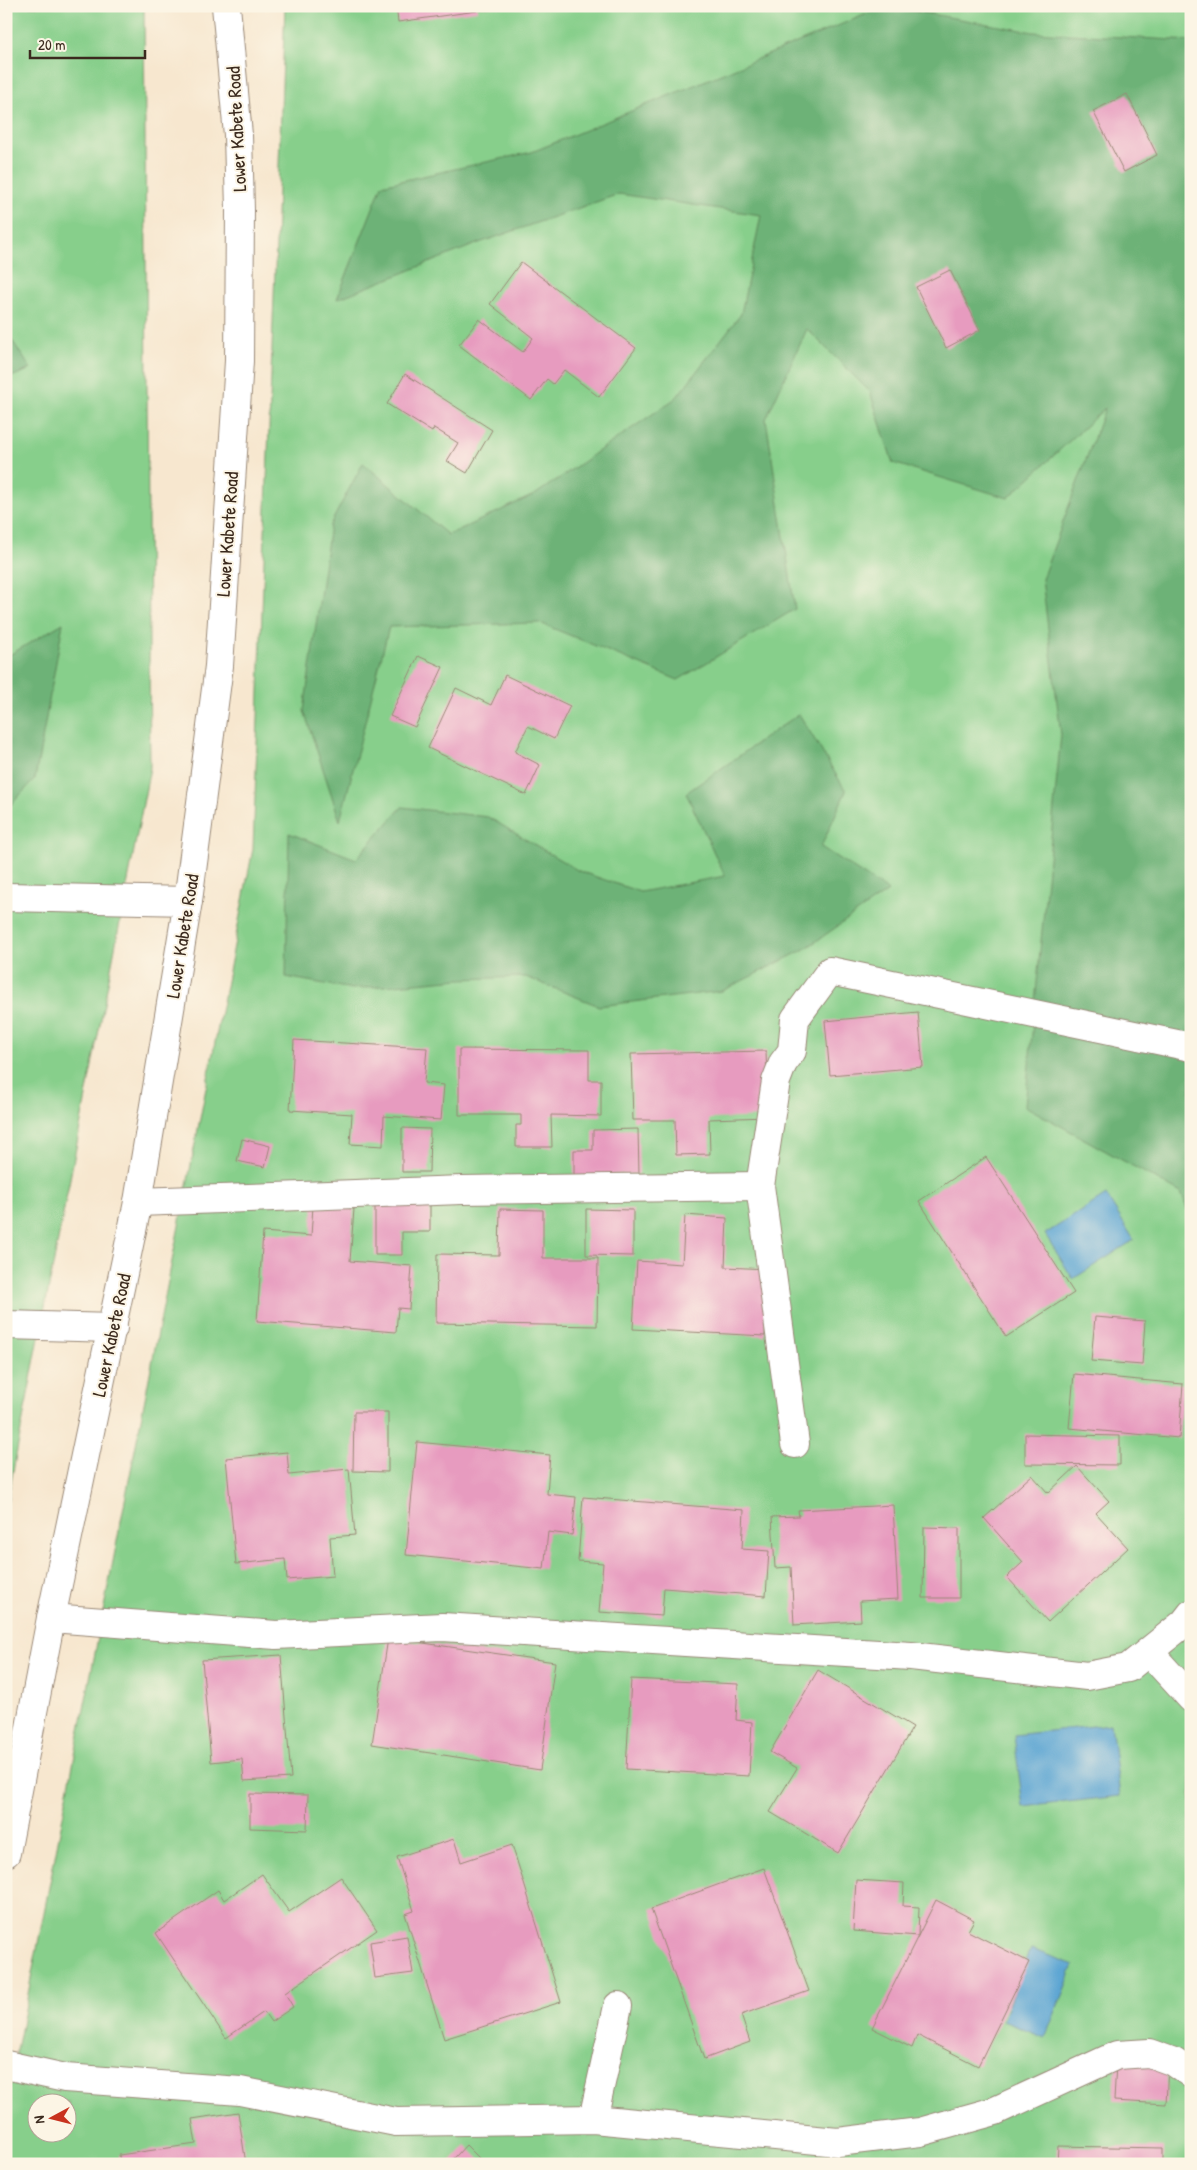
<svg xmlns="http://www.w3.org/2000/svg" width="1197" height="2170" font-family="'Patrick Hand',sans-serif">
<style>
.green{fill:#87cf8b;stroke:#617c54;fill-rule:evenodd}
.forest{fill:#6db277;stroke:#546e4a}
.water{fill:#5ca5d3;stroke:#4c6878}
.building{fill:#e79bbf}
.lines{fill:none;stroke-linecap:round;stroke-linejoin:round}
.minor-casing{stroke:#998876;stroke-width:30}
.major-casing{stroke:#998876;stroke-width:30}
.minor{stroke:#fff;stroke-width:28}
.major{stroke:#fff;stroke-width:28}
.labels{text-anchor:middle;stroke-width:4;stroke-linejoin:round;paint-order:stroke}
.street-label{font-size:19px;fill:#3b2a1e;stroke:#fcf5e5}
</style>
<rect width="100%" height="100%" fill="#fcf5e5"/>
<filter id="ink" filterUnits="userSpaceOnUse"><feTurbulence type="fractalNoise" baseFrequency=".02" numOctaves="2"/><feDisplacementMap in="SourceGraphic" scale="10" xChannelSelector="R" yChannelSelector="G"/><feConvolveMatrix kernelMatrix="1 2 1 2 8 2 1 2 1" color-interpolation-filters="sRGB"/></filter>
<filter id="wash" filterUnits="userSpaceOnUse"><feTurbulence type="fractalNoise" baseFrequency=".0096" numOctaves="4" result="noise"/><feDisplacementMap in="SourceGraphic" scale="20" xChannelSelector="R" yChannelSelector="G"/><feGaussianBlur stdDeviation="1.12" result="paint"/><feColorMatrix in="noise" values="0 0 0 0 0 0 0 0 0 0 0 0 0 0 0 0 0 1.4 0 .05"/><feComposite in="paint" operator="in"/></filter>
<g filter="url(#wash)">
<rect width="100%" height="100%" fill="#f7e7cf"/>
<g class="green">
<polygon points="6,6 144,6 150,768 6,1507"/>
<path d="M285 6H1191V2164H6V2106L253 849ZM38 2102H68V2132H38Z"/>
</g>
<g class="forest">
<polygon points="886,6 1033,32 1191,41 1191,1219 1181,1193 1025,1106 1061,735 1042,579 1105,408 1008,498 893,463 870,392 807,329 766,419 795,609 678,680 540,623 389,627 340,821 304,711 330,525 363,463 448,535 536,494 676,398 741,314 761,215 619,194 479,243 337,299 382,185 532,152"/>
<polygon points="6,331 31,369 6,379"/>
<polygon points="63,623 35,779 6,810 6,657"/>
<polygon points="799,714 846,791 821,847 888,891 805,949 722,991 599,1006 526,977 459,979 352,989 286,977 289,833 356,859 402,807 488,817 579,871 640,892 725,876 686,793"/>
</g>
<g class="water">
<polygon points="1106,1195 1134,1240 1073,1279 1045,1234"/>
<polygon points="1111,1724 1120,1796 1023,1807 1014,1735"/>
<polygon points="1031,1949 1074,1965 1045,2038 1003,2021"/>
</g>
<g id="blocks">
<g class="building">
<polygon points="396,6 477,6 477,11 398,22"/>
<polygon points="1127,94 1157,155 1124,172 1093,111"/>
<polygon points="521,262 636,348 599,397 564,370 553,384 547,379 531,400 459,345 479,319 523,352 533,338 490,304"/>
<polygon points="950,270 980,330 946,348 916,287"/>
<polygon points="405,374 492,430 467,473 447,461 458,443 434,428 432,432 387,404"/>
<polygon points="418,656 443,667 415,727 390,716"/>
<polygon points="505,675 570,706 554,739 528,726 515,752 540,765 526,795 428,748 456,688 491,705"/>
<polygon points="918,1012 923,1067 830,1075 825,1021"/>
<polygon points="294,1040 427,1048 424,1083 444,1085 441,1120 384,1116 383,1146 350,1144 352,1114 290,1110"/>
<polygon points="459,1049 589,1050 589,1080 601,1080 601,1116 551,1115 552,1147 516,1147 516,1125 521,1125 521,1115 459,1115"/>
<polygon points="766,1051 768,1117 709,1119 710,1154 676,1155 675,1120 633,1120 631,1054"/>
<polygon points="402,1128 430,1129 429,1172 402,1172"/>
<polygon points="638,1129 639,1174 574,1176 574,1150 593,1150 593,1130"/>
<polygon points="242,1139 270,1146 265,1167 237,1161"/>
<polygon points="986,1157 1074,1293 1006,1337 919,1201"/>
<polygon points="375,1203 430,1203 430,1232 402,1232 402,1255 375,1255"/>
<polygon points="313,1206 354,1209 350,1261 412,1266 409,1309 398,1308 396,1332 257,1321 263,1232 311,1236"/>
<polygon points="500,1209 543,1210 543,1258 598,1258 597,1326 436,1323 437,1254 499,1255"/>
<polygon points="586,1209 633,1210 633,1256 586,1255"/>
<polygon points="685,1215 727,1218 725,1267 768,1269 765,1336 633,1329 637,1261 682,1264"/>
<polygon points="1095,1317 1145,1321 1142,1365 1091,1361"/>
<polygon points="1074,1374 1183,1384 1179,1438 1069,1428"/>
<polygon points="354,1412 388,1412 388,1472 353,1471"/>
<polygon points="1025,1434 1120,1436 1120,1465 1025,1464"/>
<polygon points="417,1442 550,1455 547,1494 576,1497 572,1535 548,1532 544,1569 406,1555"/>
<polygon points="287,1452 289,1475 349,1469 355,1535 330,1537 333,1576 287,1580 285,1559 236,1564 226,1458"/>
<polygon points="1077,1466 1109,1501 1096,1513 1128,1548 1048,1622 1007,1577 1023,1562 984,1518 1032,1475 1048,1493"/>
<polygon points="583,1497 744,1510 742,1549 769,1551 766,1596 664,1588 662,1616 599,1612 603,1563 578,1561"/>
<polygon points="893,1505 898,1599 860,1601 861,1621 794,1625 791,1567 775,1568 772,1517 799,1516 798,1510"/>
<polygon points="924,1527 959,1528 959,1598 923,1598"/>
<polygon points="388,1638 555,1662 540,1770 372,1744"/>
<polygon points="281,1655 291,1778 244,1781 242,1759 211,1762 202,1660"/>
<polygon points="818,1670 913,1727 838,1853 770,1812 797,1768 770,1752"/>
<polygon points="631,1679 738,1684 736,1720 752,1722 749,1776 626,1769"/>
<polygon points="250,1794 308,1795 307,1830 250,1828"/>
<polygon points="454,1839 461,1862 512,1845 561,2002 444,2039 405,1914 414,1911 397,1857"/>
<polygon points="764,1868 809,1991 741,2015 750,2042 704,2059 651,1909"/>
<polygon points="262,1874 289,1912 341,1877 377,1930 285,1993 293,2007 271,2022 264,2012 226,2038 156,1933 218,1890 224,1900"/>
<polygon points="856,1880 904,1883 903,1906 919,1907 918,1936 853,1931"/>
<polygon points="936,1900 974,1920 968,1931 1029,1962 978,2066 917,2035 912,2048 872,2028"/>
<polygon points="407,1936 413,1973 375,1978 370,1942"/>
<polygon points="1116,2062 1168,2065 1166,2104 1114,2101"/>
<polygon points="238,2112 246,2164 120,2164 119,2155 196,2144 192,2119"/>
<polygon points="466,2145 485,2164 449,2164"/>
<polygon points="1058,2146 1163,2148 1163,2164 1057,2164"/>
</g>
</g>
</g>
<g filter="url(#ink)">
<use href="#blocks" fill-opacity="0" stroke="#998876" stroke-width="1"/>
<g class="lines">
<defs>
<g id="minor">
<polyline points="6,897 188,901"/>
<polyline points="138,1202 462,1190 760,1186"/>
<polyline points="6,1325 113,1328"/>
<polyline points="795,1444 760,1186 776,1081 783,1063 792,1051 795,1019 830,971 1191,1047"/>
<polyline points="51,1618 276,1635 442,1627 911,1656 1087,1676 1128,1668 1184,1623 1191,1614"/>
<polyline points="1149,1652 1191,1698"/>
<polyline points="6,2065 65,2078 240,2091 396,2122 593,2119 838,2142 920,2132 995,2111 1117,2055 1149,2053 1174,2062 1191,2074"/>
<polyline points="593,2119 618,2006"/>
</g>
<polyline id="major" points="6,1853 51,1618 138,1202 188,901 219,666 239,361 240,210 238,135 226,6"/>
</defs>
<use href="#minor" class="minor-casing"/>
<use href="#major" class="major-casing"/>
<use href="#minor" class="minor"/>
<use href="#major" class="major"/>
</g>
</g>
<g class="labels">
<g class="street-label">
<text transform="translate(236 129) rotate(-93)" y="7">Lower Kabete Road</text>
<text transform="translate(227 534) rotate(-86)" y="7">Lower Kabete Road</text>
<text transform="translate(182 936) rotate(-81)" y="7">Lower Kabete Road</text>
<text transform="translate(111 1335) rotate(-78)" y="7">Lower Kabete Road</text>
</g>
</g>
<rect width="1197" height="2170" fill="none" stroke="#fcf5e5" stroke-width="25"/>
<g transform="translate(52 2118) rotate(263)"><circle r="24" fill="#fcf5e5" stroke="#afa495"/>
<path d="M0-4L9 19L0 12L-9 19Z" fill="#c8321e"/>
<text y="-8" font-size="14" font-weight="bold" text-anchor="middle" fill="#3b2a1e">N</text>
</g>
<path d="M30 50v8h115v-8" fill="none" stroke="#3b2a1e" stroke-width="2.5"/>
<text x="38" y="50" font-size="15" fill="#3b2a1e" stroke="#fcf5e5" stroke-width="4" paint-order="stroke">20 m</text>
</svg>
